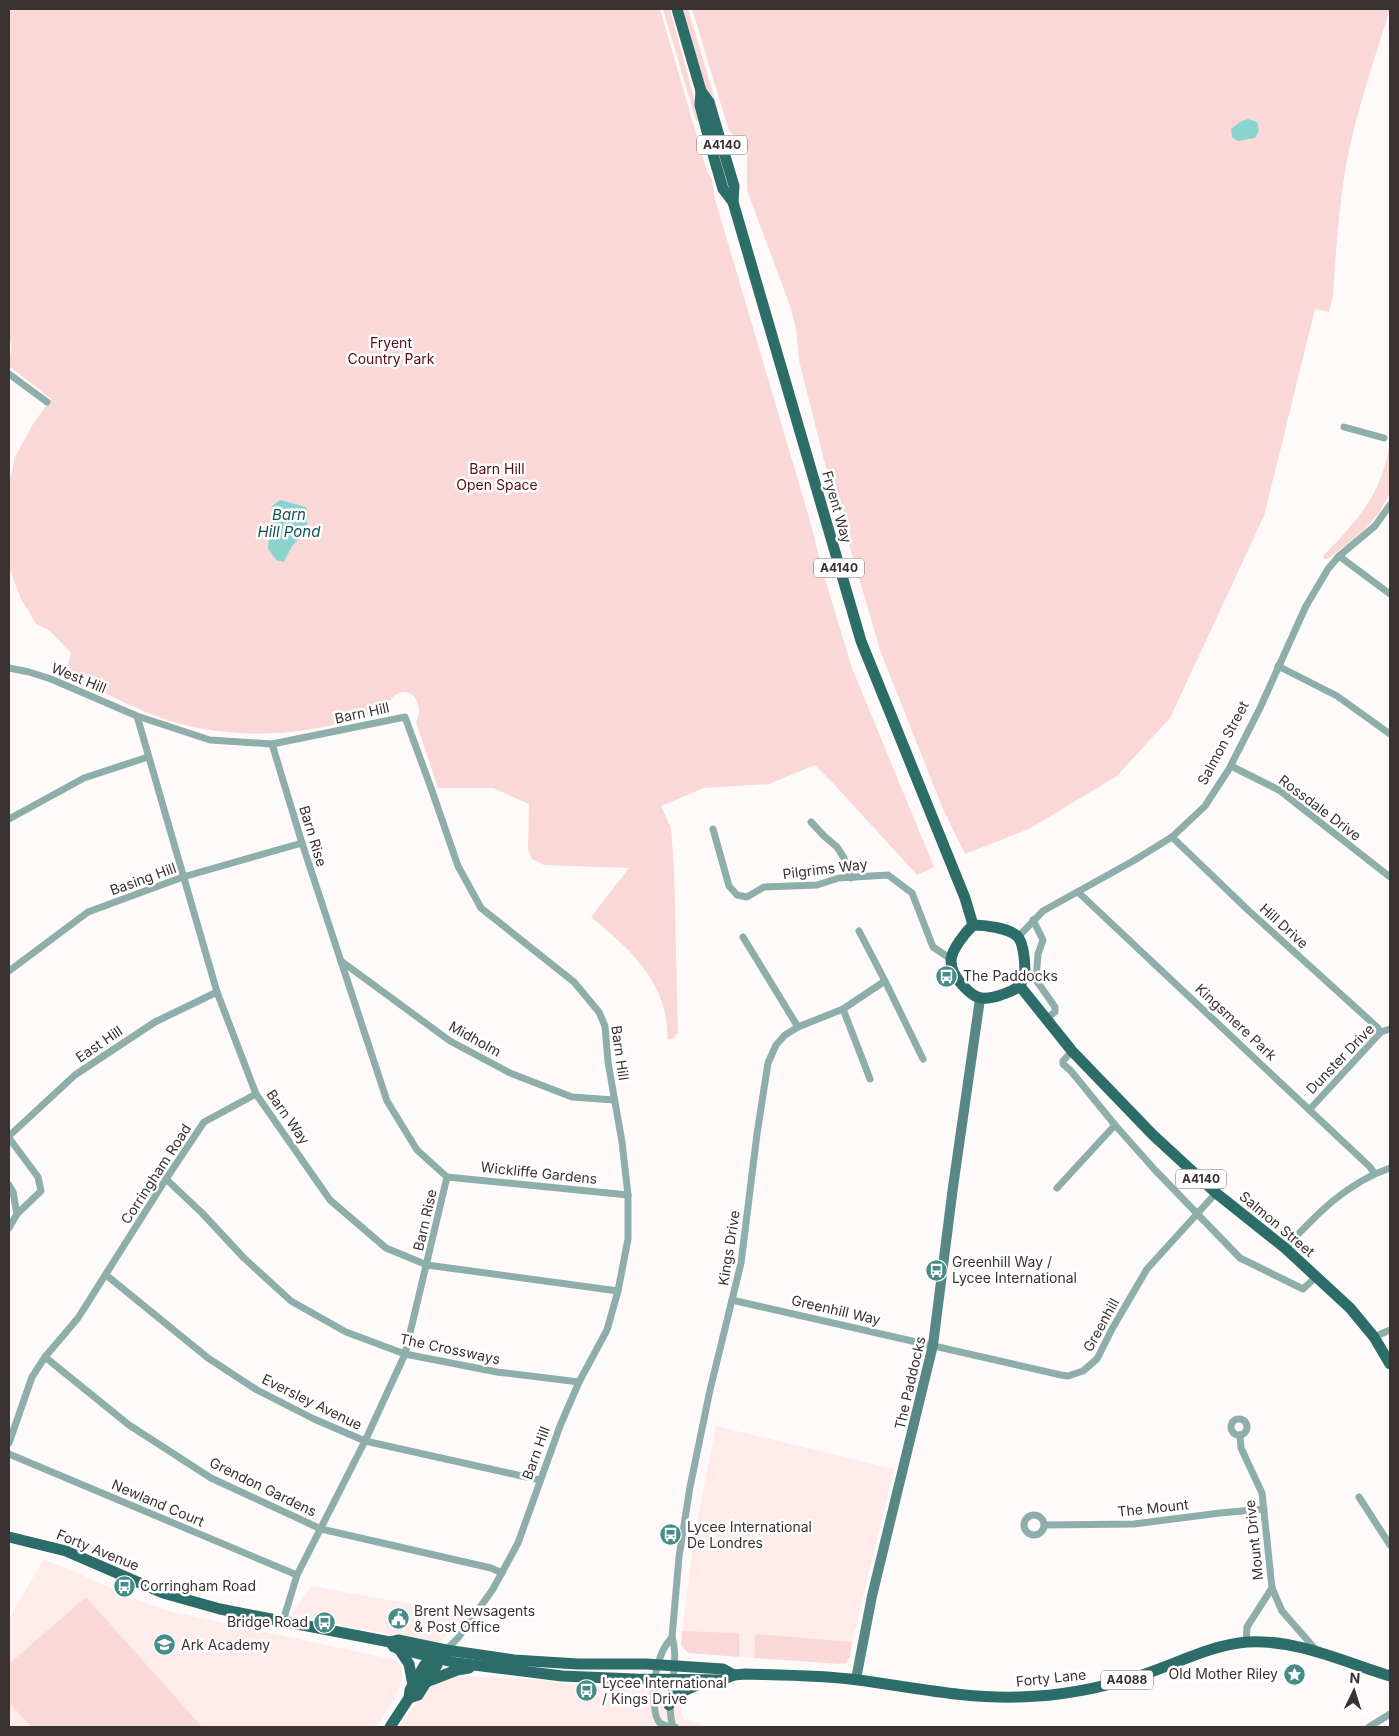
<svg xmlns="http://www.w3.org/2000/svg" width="1399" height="1736" font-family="Inter,sans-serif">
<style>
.built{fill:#feebea}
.green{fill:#fad8d7}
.water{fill:#88d5d0}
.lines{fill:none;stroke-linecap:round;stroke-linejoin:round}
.street{stroke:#8eaeab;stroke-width:7}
.secondary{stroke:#588885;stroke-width:10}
.primary{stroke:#2d6d69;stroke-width:11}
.labels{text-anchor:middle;stroke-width:5;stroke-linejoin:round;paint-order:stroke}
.shield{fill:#fff;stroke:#756f6f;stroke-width:1}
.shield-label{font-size:12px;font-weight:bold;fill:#3a3131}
.park-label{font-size:14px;fill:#570b16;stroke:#fff}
.street-label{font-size:14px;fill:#3a3131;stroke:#fff}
.poi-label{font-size:14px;fill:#3a3131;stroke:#fff;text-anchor:start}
.water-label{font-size:15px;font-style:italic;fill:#115552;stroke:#fff}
</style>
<rect width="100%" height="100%" fill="#fffafa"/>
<g class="built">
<polygon points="716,1426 894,1469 852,1642 755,1634 754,1658 739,1657 739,1633 682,1631 695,1532"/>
<polygon points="43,1560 62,1566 130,1597 168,1611 392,1659 398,1662 401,1666 402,1680 394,1699 376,1727 9,1727 9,1619"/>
<polygon points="311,1586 468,1614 437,1645 292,1614"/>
<polygon points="455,1676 545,1680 571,1685 614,1686 640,1683 647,1686 651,1691 683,1689 681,1715 685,1720 709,1727 399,1727 423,1693 441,1680"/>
</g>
<g class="green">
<path d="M9 9H660L707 171 712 179 715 199 808 514 825 579 852 668 934 867 917 875 832 782 815 765 769 784 704 788 661 806 671 828 674 867 678 1032 674 1038 668 1040C667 1032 667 1022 665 1013 656 971 622 943 591 917L629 868 544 865 532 859 528 849 529 804 493 788H438L416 722C425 704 411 683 394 696 390 699 388 705 385 709 310 738 225 744 148 713 120 701 93 687 65 675L71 653 49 630 36 624 20 597 9 566V484L15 457 33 424 51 399 9 366C9 355 14 348 9 336Z"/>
<polygon points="663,9 670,9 700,120 696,121"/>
<polygon points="682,9 688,9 718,110 713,112"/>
<path d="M692 9H1390C1375 58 1357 109 1347 160 1339 204 1336 251 1333 296L1329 312 1315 309 1264 516 1170 718 1117 776 1029 829 965 854 943 809 881 653 824 460 799 361 796 328 790 306 747 190V147L729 131Z"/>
<path d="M1390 441V493L1379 513 1363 531 1328 559H1324L1323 556C1358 520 1383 493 1390 441Z"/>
<polygon points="86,1597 202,1727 31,1727 9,1702 9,1664"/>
<polygon points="682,1631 739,1633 739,1657 688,1653 681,1645"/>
<polygon points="755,1634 852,1642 850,1657 846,1663 839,1664 754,1658"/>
</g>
<g class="water">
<polygon points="1248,119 1257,122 1259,131 1255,138 1238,141 1232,137 1231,129 1240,122"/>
<polygon points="280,500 306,507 308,514 306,532 292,546 284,562 276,560 268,548 272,506"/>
</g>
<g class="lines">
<g class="street">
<polyline points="9,374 47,402"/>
<polyline points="1344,427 1384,438"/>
<polyline points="1339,556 1390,594"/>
<polyline points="1278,666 1337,696 1390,734"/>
<polyline points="9,668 29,672 51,679 137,716 210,740 272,744 405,717 431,788 458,866 481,908 574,982 599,1012 605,1026 608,1062 622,1142 628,1195 628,1239 618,1291 607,1330 579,1382 560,1426 518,1543 493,1589 458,1638 445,1651"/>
<polyline points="137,716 217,992 256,1094 330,1200 386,1248 427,1265 618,1291"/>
<polyline points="272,744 302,843 387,1101 417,1150 447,1177"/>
<polyline points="1231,766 1279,790 1390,877"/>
<polyline points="9,819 84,778 148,757"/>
<polyline points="811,822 824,836 837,847 844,858 851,878"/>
<polyline points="713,829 729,886 737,895 747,897 764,887 817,885 839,878 888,875 912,893 933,947 951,959"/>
<polyline points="1172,837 1249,911 1377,1027 1381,1032"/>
<polyline points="1078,892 1370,1167 1374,1173"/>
<polyline points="1033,920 1043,940 1038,954 1036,980 1055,1007 1055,1012 1047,1018"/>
<polyline points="743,937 798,1027"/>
<polyline points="1018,937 1043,911 1133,861 1172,837 1205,806 1229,769 1260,708 1306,606 1328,569 1339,556 1375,526 1390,505"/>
<polyline points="341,961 450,1041 510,1073 572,1097 614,1100"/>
<polyline points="9,971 88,912 183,877 302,843"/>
<polyline points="885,981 923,1059"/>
<polyline points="843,1009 870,1079"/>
<polyline points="1072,1051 1063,1061 1063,1064 1071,1071 1115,1125 1155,1170 1240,1258 1303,1289 1316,1277"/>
<polyline points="1310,1109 1381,1032 1390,1029"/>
<polyline points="9,1136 75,1075 155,1022 217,992"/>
<polyline points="9,1138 38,1177 41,1191 17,1214"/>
<polyline points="447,1177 628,1195"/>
<polyline points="166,1179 202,1213 244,1258 291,1301 346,1332 405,1354 497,1372 579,1382"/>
<polyline points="9,1185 13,1192 17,1214 9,1228"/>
<polyline points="1057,1188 1115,1125"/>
<path d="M1285 1248C1316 1215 1346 1183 1390 1168"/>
<polyline points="106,1275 208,1358 257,1390 314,1419 365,1441 540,1480"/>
<polyline points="732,1300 1061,1375 1068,1376 1083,1371 1097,1359 1112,1329 1147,1269 1216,1193"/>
<polyline points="1374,1337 1390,1330"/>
<polyline points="45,1357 129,1425 211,1478 321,1529 491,1568 502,1573"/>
<circle cx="1239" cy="1427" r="8"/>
<polyline points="1240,1435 1241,1448 1262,1493 1272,1588 1282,1611 1317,1651"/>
<polyline points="9,1443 32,1377 45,1357 78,1318 166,1179 204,1122 256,1094"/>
<polyline points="9,1454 297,1575"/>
<polyline points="1359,1497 1390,1545"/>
<circle cx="1034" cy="1525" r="10"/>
<polyline points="1045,1525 1134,1524 1220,1513 1264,1509"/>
<polyline points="283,1621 297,1575 365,1441 405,1354 447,1177"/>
<polyline points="672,1637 679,1557 690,1487 710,1390 741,1263 757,1134 768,1063 776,1045 785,1035 798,1027 843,1009 885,981 859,931"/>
<polyline points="1246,1642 1247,1627 1272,1588"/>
<path d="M673 1727C664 1697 681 1667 672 1637 666 1644 660 1655 658 1665 654 1676 651 1715 660 1723 664 1726 670 1726 675 1727"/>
<polyline points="1369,1727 1390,1714"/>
</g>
<polyline class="secondary" points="856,1679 872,1596 933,1345 953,1187 980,999"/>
<g class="primary">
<polyline points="677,9 701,91 709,102 734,186 733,202 861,641 965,898 973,925"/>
<polyline points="701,91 700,105 714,158 723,189 733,202"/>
<path d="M973 925C984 925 1009 928 1017 936 1024 942 1026 968 1024 977 1023 981 1019 986 1015 989 1011 992 1006 993 1001 995 980 1002 973 998 959 981 954 974 951 969 951 960 952 949 965 933 973 925Z"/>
<polyline points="1019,985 1072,1051 1153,1135 1216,1193 1285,1248 1350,1308 1374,1337 1390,1364"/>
<path d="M9 1537 66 1551 163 1593 220 1609 390 1642 394 1647 399 1649 457 1663 562 1676 635 1679 722 1680 734 1675 745 1674C782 1675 821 1675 858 1680 912 1687 966 1699 1020 1697 1060 1696 1101 1688 1139 1676 1174 1665 1210 1645 1247 1642 1297 1639 1344 1662 1390 1676"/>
<polyline points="390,1642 398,1640 446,1650 514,1660 578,1664 646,1664 723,1669 734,1675"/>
<polyline points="399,1649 409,1664 413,1685"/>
<polyline points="426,1682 457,1670 469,1668"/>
<polyline points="409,1698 418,1695 437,1665 436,1658"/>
<path d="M669 1705C679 1688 692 1690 706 1680"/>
<polyline points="390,1727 409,1698 410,1690 424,1666 428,1661 436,1658"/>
</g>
</g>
<defs>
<symbol id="bus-disc" viewBox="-11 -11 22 22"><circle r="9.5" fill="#468d89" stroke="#fff"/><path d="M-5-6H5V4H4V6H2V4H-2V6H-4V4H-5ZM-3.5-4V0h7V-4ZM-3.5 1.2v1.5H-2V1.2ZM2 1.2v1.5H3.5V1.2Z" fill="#fff"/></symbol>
<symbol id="civic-disc" viewBox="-11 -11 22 22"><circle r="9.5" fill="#468d89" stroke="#fff"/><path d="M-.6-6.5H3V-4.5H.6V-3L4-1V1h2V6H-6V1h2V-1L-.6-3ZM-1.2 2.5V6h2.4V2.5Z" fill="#fff"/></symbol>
<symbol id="school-disc" viewBox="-11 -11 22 22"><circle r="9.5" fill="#468d89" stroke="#fff"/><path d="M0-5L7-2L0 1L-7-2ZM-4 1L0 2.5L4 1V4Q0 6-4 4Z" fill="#fff"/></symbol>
<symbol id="sight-disc" viewBox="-11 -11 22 22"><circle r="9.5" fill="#468d89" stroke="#fff"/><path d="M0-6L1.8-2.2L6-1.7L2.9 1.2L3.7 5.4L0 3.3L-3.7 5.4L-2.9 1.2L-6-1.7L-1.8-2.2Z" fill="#fff"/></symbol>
</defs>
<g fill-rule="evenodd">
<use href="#bus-disc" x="934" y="964" width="25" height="25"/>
<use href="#bus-disc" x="924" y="1258" width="25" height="25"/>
<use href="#bus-disc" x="658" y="1522" width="25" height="25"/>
<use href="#bus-disc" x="112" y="1574" width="25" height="25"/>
<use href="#civic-disc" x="386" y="1606" width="25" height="25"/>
<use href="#bus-disc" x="312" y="1610" width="25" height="25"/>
<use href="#school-disc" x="152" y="1632" width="25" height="25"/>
<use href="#sight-disc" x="1282" y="1662" width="25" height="25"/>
<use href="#bus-disc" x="574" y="1678" width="25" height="25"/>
</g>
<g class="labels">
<g class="shield">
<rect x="697" y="135.5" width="50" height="19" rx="4"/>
<rect x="814" y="558.5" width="50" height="19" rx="4"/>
<rect x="1176" y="1169.5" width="50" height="19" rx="4"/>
<rect x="1101" y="1670.5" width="52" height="19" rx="4"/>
</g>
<g class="shield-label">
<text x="722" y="149">A4140</text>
<text x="839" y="572">A4140</text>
<text x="1201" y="1183">A4140</text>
<text x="1127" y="1684">A4088</text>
</g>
<g class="park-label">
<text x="391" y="348">Fryent<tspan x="391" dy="16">Country Park</tspan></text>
<text x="497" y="474">Barn Hill<tspan x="497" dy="16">Open Space</tspan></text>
</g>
<g class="street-label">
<text transform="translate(837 507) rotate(74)" y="5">Fryent Way</text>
<text transform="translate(79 678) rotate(22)" y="5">West Hill</text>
<text transform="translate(362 713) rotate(-12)" y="5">Barn Hill</text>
<text transform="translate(1223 743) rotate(-62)" y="5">Salmon Street</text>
<text transform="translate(1320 808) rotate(37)" y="5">Rossdale Drive</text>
<text transform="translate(313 836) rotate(73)" y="5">Barn Rise</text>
<text transform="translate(825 869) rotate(-7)" y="5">Pilgrims Way</text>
<text transform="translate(143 879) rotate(-20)" y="5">Basing Hill</text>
<text transform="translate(1284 926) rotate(42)" y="5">Hill Drive</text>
<text transform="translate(1236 1022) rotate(43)" y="5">Kingsmere Park</text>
<text transform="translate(475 1039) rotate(29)" y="5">Midholm</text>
<text transform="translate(99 1044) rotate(-34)" y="5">East Hill</text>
<text transform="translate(620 1053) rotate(82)" y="5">Barn Hill</text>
<text transform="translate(1340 1059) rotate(-46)" y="5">Dunster Drive</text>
<text transform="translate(288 1117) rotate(55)" y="5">Barn Way</text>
<text transform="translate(539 1173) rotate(6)" y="5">Wickliffe Gardens</text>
<text transform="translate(156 1174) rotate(-57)" y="5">Corringham Road</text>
<text transform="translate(425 1220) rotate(-77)" y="5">Barn Rise</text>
<text transform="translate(1277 1224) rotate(40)" y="5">Salmon Street</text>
<text transform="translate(729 1248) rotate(-81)" y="5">Kings Drive</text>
<text transform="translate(836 1310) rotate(13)" y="5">Greenhill Way</text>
<text transform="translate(1101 1325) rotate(-61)" y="5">Greenhill</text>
<text transform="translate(450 1349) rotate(12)" y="5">The Crossways</text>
<text transform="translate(910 1383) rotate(-77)" y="5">The Paddocks</text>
<text transform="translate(312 1402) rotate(26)" y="5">Eversley Avenue</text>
<text transform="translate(536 1453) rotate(-70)" y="5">Barn Hill</text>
<text transform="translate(263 1487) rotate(26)" y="5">Grendon Gardens</text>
<text transform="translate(158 1503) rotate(23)" y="5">Newland Court</text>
<text transform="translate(1153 1508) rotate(-6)" y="5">The Mount</text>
<text transform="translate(1254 1540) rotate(-96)" y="5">Mount Drive</text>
<text transform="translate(98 1550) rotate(22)" y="5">Forty Avenue</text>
<text transform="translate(1051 1678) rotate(-6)" y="5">Forty Lane</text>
</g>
<g class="poi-label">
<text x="963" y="981">The Paddocks</text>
<text x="952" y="1267">Greenhill Way /<tspan x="952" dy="16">Lycee International</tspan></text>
<text x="687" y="1532">Lycee International<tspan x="687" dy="16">De Londres</tspan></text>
<text x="140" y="1591">Corringham Road</text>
<text x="414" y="1616">Brent Newsagents<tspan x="414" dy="16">&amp; Post Office</tspan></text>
<text x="308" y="1627" text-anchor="end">Bridge Road</text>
<text x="181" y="1650">Ark Academy</text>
<text x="1278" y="1679" text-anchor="end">Old Mother Riley</text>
<text x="602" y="1688">Lycee International<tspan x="602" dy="16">/ Kings Drive</tspan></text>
</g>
<g class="water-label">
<text x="289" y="520">Barn<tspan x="289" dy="17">Hill Pond</tspan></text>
</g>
</g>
<rect width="1399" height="1736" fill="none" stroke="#3a3131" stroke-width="20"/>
<g transform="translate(1354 1691) rotate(4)" stroke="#ffffff" stroke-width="4" paint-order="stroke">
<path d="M0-4L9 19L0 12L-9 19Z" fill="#3a3131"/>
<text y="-8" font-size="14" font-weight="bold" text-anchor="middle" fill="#3a3131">N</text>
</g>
</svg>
